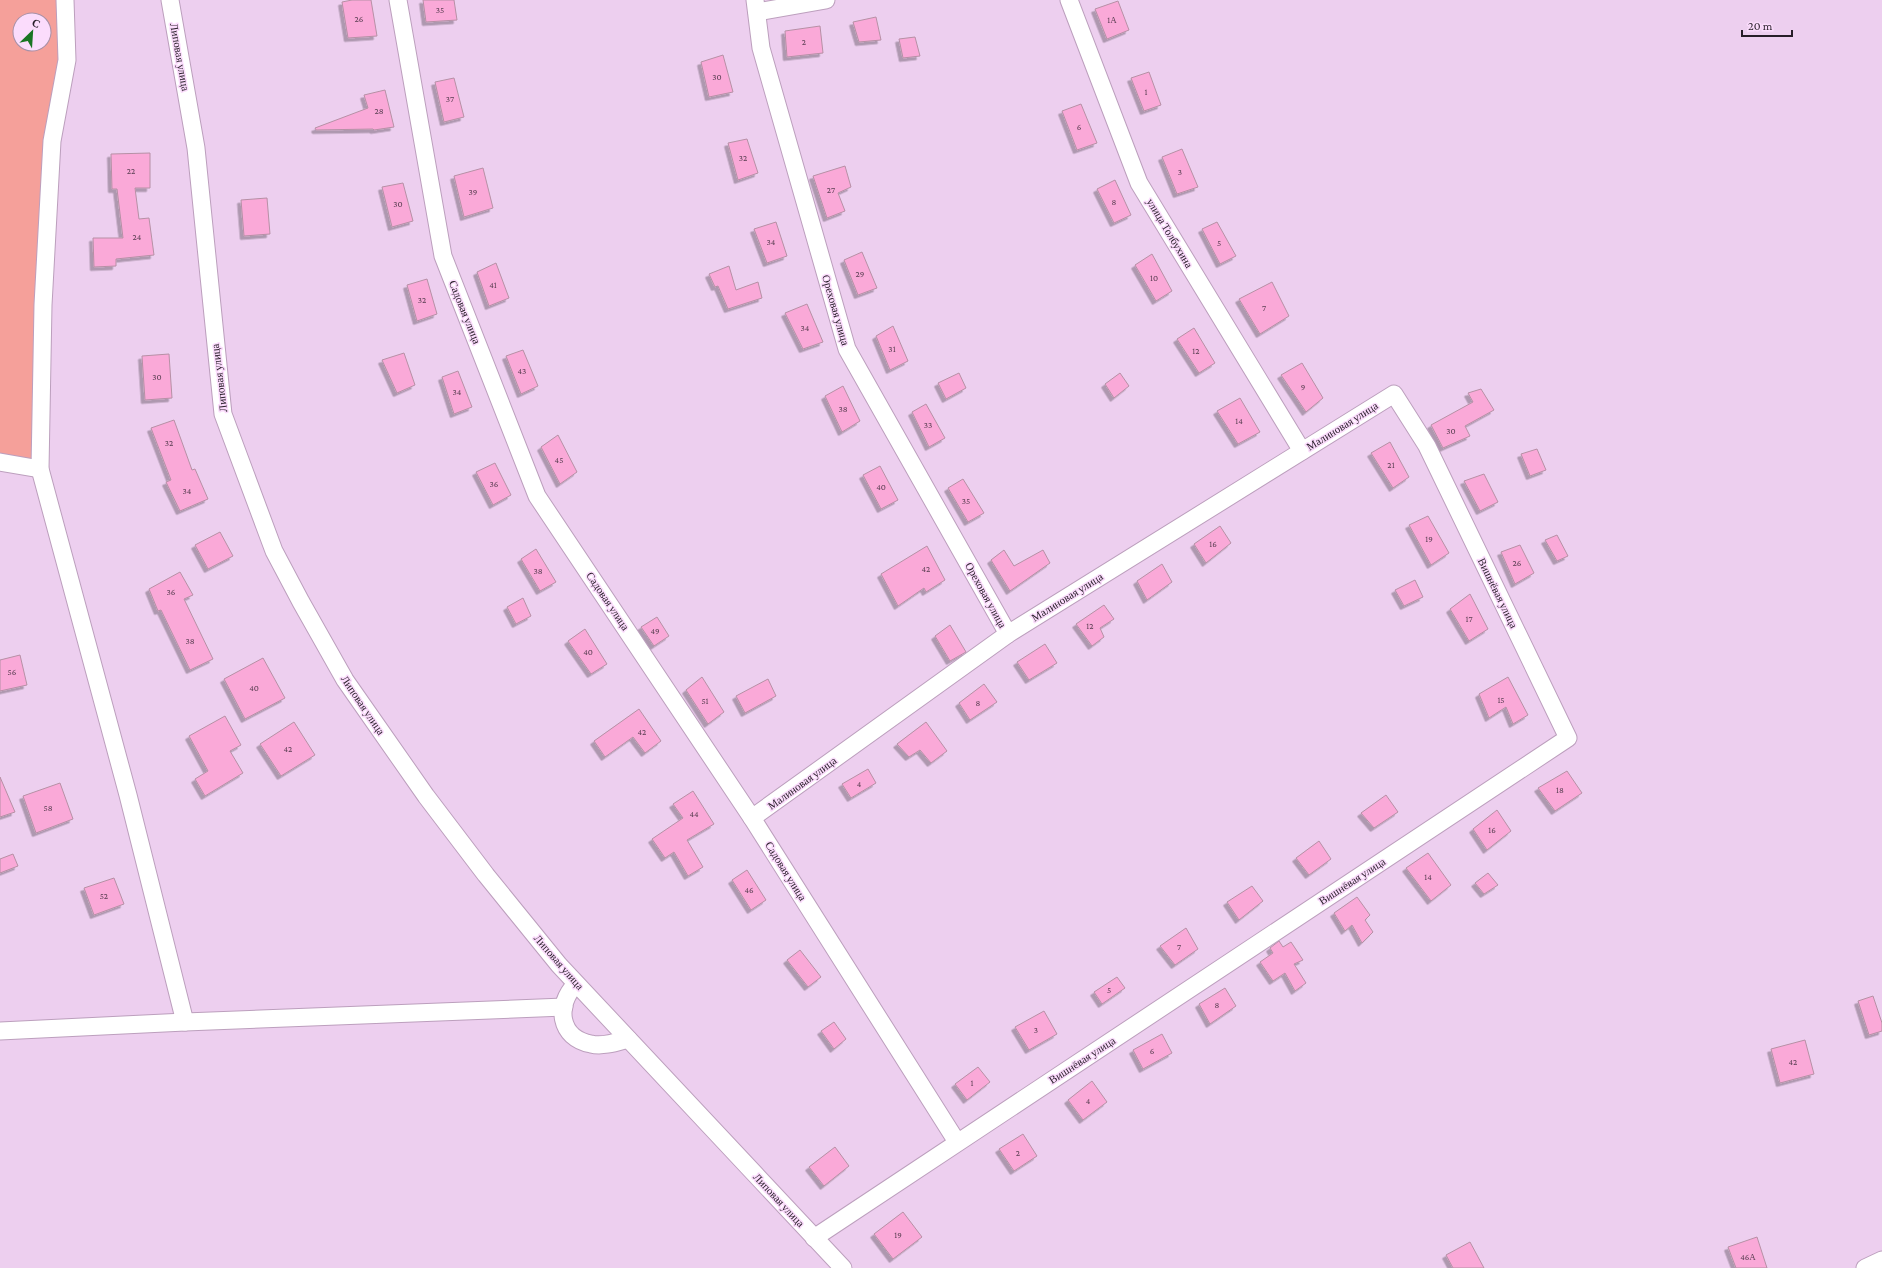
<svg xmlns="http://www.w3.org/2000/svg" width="1882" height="1268" font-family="'Crimson Pro',serif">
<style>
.green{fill:#f5a09a;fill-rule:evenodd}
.building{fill:#faa9d8;stroke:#b690a5;filter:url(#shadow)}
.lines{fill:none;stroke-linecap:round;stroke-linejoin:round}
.street-casing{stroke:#bc9fbd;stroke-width:19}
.street{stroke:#fff;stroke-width:17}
.labels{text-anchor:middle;stroke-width:3;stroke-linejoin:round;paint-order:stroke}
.number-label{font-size:9px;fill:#5c4054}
.street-label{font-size:11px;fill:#271d28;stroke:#fbdcfc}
</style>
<defs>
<filter id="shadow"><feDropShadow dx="-3.5" dy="3.5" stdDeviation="0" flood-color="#0004"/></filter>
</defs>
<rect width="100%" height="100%" fill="#edcfef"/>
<path class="green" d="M0 0H65L52 141 40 469 0 462ZM20 20H44V44H20Z"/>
<g class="building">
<polygon points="352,0 371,0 377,36 348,38 342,2"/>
<polygon points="423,0 454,0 457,20 426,22"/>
<polygon points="1118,1 1129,30 1107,39 1095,9"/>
<polygon points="876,17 881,40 859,42 853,22"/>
<polygon points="820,26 823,53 787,57 785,31"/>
<polygon points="915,37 920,56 903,58 899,39"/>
<polygon points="723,55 733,92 709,97 701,62"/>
<polygon points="1149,72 1161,105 1144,111 1131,78"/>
<polygon points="454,78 464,117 444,122 435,82"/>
<polygon points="385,90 394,127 374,130 373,129 316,130 315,128 368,108 364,95"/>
<polygon points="1081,104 1097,143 1077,150 1062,111"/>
<polygon points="747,139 758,173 738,180 728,143"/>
<polygon points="1182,149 1198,187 1177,194 1162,157"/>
<polygon points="150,153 150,188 135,188 139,219 149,218 154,255 116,259 116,266 94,267 93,238 123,238 117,189 112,189 111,154"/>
<polygon points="845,166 851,187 838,193 845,211 827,218 813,176"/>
<polygon points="483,168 493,208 464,217 454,176"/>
<polygon points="1115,180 1131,215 1114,223 1097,189"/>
<polygon points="403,183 413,221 392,227 382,187"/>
<polygon points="267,198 270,234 244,236 241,200"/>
<polygon points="776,222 787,256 767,263 754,229"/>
<polygon points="1217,222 1236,256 1220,264 1202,229"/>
<polygon points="862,252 877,288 858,295 844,260"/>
<polygon points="1152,254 1172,291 1156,301 1135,265"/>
<polygon points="496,263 509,298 489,306 477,272"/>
<polygon points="729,266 736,290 758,282 762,298 728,309 718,286 715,287 709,274"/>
<polygon points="427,279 437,314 417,321 407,285"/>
<polygon points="1272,282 1289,316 1260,334 1239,299"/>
<polygon points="807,304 823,342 803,349 785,313"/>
<polygon points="893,326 908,361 890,370 876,336"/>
<polygon points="1194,328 1215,363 1199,373 1177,339"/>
<polygon points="523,350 538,386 521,394 506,356"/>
<polygon points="404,353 415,385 397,393 382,360"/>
<polygon points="169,354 172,398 145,400 142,356"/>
<polygon points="1302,363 1323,398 1306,412 1281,375"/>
<polygon points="458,371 472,407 454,414 442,377"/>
<polygon points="959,373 966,388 946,399 938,383"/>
<polygon points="1120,373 1129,386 1114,398 1105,384"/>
<polygon points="843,386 860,421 842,432 825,396"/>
<polygon points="1481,389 1494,410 1465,426 1470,436 1443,448 1431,425 1473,402 1468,393"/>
<polygon points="1240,398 1260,432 1238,444 1217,411"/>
<polygon points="926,404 945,438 929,447 912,412"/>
<polygon points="174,420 192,470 195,469 208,499 180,511 166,482 171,480 151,428"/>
<polygon points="558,435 577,472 560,484 541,447"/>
<polygon points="1390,442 1409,477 1393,488 1371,453"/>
<polygon points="1537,449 1546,470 1530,476 1521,454"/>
<polygon points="495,463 511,495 493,505 476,472"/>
<polygon points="880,466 898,500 881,509 863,475"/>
<polygon points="1484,474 1498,502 1480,511 1464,481"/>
<polygon points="963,479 984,513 968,522 948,488"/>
<polygon points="1428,516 1449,553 1431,565 1409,525"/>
<polygon points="1220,526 1231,543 1206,563 1194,544"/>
<polygon points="220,532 233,556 208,569 195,545"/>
<polygon points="1557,535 1568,556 1557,561 1545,540"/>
<polygon points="1520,545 1534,573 1515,584 1501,552"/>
<polygon points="927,546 945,580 926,592 924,588 898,606 881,574"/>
<polygon points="536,549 556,582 540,591 521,559"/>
<polygon points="1004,550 1014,566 1043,550 1050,563 1010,591 991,560"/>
<polygon points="1162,564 1172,582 1147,600 1137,581"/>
<polygon points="180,572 193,595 184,599 213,659 190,670 161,610 158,611 149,589"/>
<polygon points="1415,580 1423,597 1404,606 1395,590"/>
<polygon points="1470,594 1488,629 1469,641 1450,609"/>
<polygon points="523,598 531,616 516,624 507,607"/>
<polygon points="1104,605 1114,619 1100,628 1104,637 1092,646 1076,624"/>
<polygon points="657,617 669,636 654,646 641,627"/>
<polygon points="950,625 966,652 950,661 935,636"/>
<polygon points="585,629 607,664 591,674 568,641"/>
<polygon points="1045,644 1057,663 1029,680 1017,662"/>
<polygon points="20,655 27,685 0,691 0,660"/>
<polygon points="263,658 285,698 245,719 224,679"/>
<polygon points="702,677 724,712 708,724 686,690"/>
<polygon points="1508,677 1528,715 1513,724 1506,707 1489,718 1479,694"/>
<polygon points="768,679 776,696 745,713 736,696"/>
<polygon points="984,684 997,702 970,720 959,703"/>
<polygon points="639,709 661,741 645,753 633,737 605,757 594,741"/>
<polygon points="225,716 241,745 230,751 243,773 205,796 195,779 208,771 189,736"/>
<polygon points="294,722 315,755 281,776 260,744"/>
<polygon points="926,722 947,751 931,763 920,750 909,757 897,744"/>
<polygon points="868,769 876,783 851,798 842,784"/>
<polygon points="1567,771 1582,793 1555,811 1538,788"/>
<polygon points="0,777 15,812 0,817"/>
<polygon points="60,783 73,819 36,833 23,796"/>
<polygon points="693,791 714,824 687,840 703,867 688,876 674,852 665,858 652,839 683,818 673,804"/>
<polygon points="1386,795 1398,812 1374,828 1361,813"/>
<polygon points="1497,810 1511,831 1487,850 1473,829"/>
<polygon points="1319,841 1331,859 1309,875 1296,858"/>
<polygon points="1428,853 1451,885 1431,901 1406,868"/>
<polygon points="13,854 18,866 0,873 0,859"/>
<polygon points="747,870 766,900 751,910 732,880"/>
<polygon points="1488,873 1498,885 1484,894 1475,883"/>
<polygon points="114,878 124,904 94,915 84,888"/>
<polygon points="1252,886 1263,901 1239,920 1227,902"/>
<polygon points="1357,897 1370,915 1365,920 1373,932 1362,943 1352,925 1345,931 1334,913"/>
<polygon points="1186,928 1198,949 1175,965 1160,946"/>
<polygon points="1279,941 1283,947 1291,942 1303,960 1294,964 1306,983 1295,991 1285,973 1273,981 1260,962 1273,953 1270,948"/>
<polygon points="800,950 821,977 808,987 787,960"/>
<polygon points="1117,977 1125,988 1102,1004 1094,992"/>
<polygon points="1225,988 1236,1006 1210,1024 1199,1004"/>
<polygon points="1873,996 1882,1023 1882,1031 1869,1035 1858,1001"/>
<polygon points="1044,1011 1057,1034 1029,1050 1015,1027"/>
<polygon points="834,1022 846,1039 834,1049 821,1031"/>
<polygon points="1162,1034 1172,1053 1143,1069 1133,1050"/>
<polygon points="1805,1040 1814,1074 1780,1083 1771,1049"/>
<polygon points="978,1067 990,1082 967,1100 955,1084"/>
<polygon points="1092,1081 1107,1102 1083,1120 1068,1100"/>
<polygon points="1023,1134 1037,1156 1014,1171 999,1149"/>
<polygon points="835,1147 849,1166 824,1186 809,1167"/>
<polygon points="903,1212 922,1237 893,1259 874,1234"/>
<polygon points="1757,1237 1767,1268 1736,1268 1728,1247"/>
<polygon points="1470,1242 1484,1268 1453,1268 1446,1255"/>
</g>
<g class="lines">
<defs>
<g id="street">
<polyline points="65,0 67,60 52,141 43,305 40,469 128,795 185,1022"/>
<polyline points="170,0 196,148 223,414 274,551 301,602 345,680 426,796 486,875 559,965 843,1268"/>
<polyline points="398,0 443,256 537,496 752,818 957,1142"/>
<polyline points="755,0 761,48 847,349 1008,634"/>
<polyline points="1069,0 1139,183 1302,451"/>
<polyline points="757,12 826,0"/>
<polyline points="0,462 40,469"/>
<polyline points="752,818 1008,634 1394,394 1427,446 1568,738 814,1238"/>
<path d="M576 984C555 1005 559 1038 591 1044 603 1047 617 1042 628 1039"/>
<polyline points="0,1031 185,1022 564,1007"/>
<polyline points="1865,1268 1882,1260"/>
</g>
</defs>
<use href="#street" class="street-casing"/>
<use href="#street" class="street"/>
</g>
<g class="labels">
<g class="number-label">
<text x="440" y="13">35</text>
<text x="359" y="22">26</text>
<text x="1112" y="23">1А</text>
<text x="804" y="45">2</text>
<text x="717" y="80">30</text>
<text x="1146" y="95">1</text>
<text x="450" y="102">37</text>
<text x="379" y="114">28</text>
<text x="1079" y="130">6</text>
<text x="743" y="161">32</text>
<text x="131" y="174">22</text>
<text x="1180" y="175">3</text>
<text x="831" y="193">27</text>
<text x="473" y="195">39</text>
<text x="1114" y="205">8</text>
<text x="398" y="207">30</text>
<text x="137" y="240">24</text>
<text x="771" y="245">34</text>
<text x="1219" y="246">5</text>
<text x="860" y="277">29</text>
<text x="1154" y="281">10</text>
<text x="493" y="288">41</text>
<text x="422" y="303">32</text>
<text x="1264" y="311">7</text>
<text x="805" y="331">34</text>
<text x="892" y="352">31</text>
<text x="1196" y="354">12</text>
<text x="522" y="374">43</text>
<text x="157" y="380">30</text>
<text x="1303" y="390">9</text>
<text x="457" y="395">34</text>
<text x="843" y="412">38</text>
<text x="1239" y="424">14</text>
<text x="928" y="428">33</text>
<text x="1451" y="434">30</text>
<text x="169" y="446">32</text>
<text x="559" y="463">45</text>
<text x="1391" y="468">21</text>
<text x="494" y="487">36</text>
<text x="881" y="490">40</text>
<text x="187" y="494">34</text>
<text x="966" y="504">35</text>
<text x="1429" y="542">19</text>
<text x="1213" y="547">16</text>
<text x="1517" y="566">26</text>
<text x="926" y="572">42</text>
<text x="538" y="574">38</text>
<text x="171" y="595">36</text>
<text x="1469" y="622">17</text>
<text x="1090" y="629">12</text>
<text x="655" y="634">49</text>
<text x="190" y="644">38</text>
<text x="588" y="655">40</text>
<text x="12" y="675">56</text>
<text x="254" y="691">40</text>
<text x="1501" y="703">15</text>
<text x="705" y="704">51</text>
<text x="978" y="706">8</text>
<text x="642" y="735">42</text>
<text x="288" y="752">42</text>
<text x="859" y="787">4</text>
<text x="1560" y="793">18</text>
<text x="48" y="811">58</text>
<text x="694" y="817">44</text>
<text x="1492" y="833">16</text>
<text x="1428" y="880">14</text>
<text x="749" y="893">46</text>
<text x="104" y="899">52</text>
<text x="1179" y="950">7</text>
<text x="1109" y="993">5</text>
<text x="1217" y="1008">8</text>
<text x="1036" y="1033">3</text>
<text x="1152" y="1054">6</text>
<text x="1793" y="1065">42</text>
<text x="972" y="1086">1</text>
<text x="1088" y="1104">4</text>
<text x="1018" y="1156">2</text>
<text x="898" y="1238">19</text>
<text x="1748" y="1260">46А</text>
</g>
<g class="street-label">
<text transform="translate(180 57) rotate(80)" y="4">Липовая улица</text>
<text transform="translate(1170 233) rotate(59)" y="4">улица Толбухина</text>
<text transform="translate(836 310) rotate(74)" y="4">Ореховая улица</text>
<text transform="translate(465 312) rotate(68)" y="4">Садовая улица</text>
<text transform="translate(219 378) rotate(-97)" y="4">Липовая улица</text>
<text transform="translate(1342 426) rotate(-32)" y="4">Малиновая улица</text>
<text transform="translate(1498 593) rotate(64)" y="4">Вишнёвая улица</text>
<text transform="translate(986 595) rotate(61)" y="4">Ореховая улица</text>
<text transform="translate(1067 597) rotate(-32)" y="4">Малиновая улица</text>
<text transform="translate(608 601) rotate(56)" y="4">Садовая улица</text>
<text transform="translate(363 705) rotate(56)" y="4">Липовая улица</text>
<text transform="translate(802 783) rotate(-36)" y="4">Малиновая улица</text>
<text transform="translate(786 871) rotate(58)" y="4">Садовая улица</text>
<text transform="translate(1352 881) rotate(-33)" y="4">Вишнёвая улица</text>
<text transform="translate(559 962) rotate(49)" y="4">Липовая улица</text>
<text transform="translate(1082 1060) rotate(-33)" y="4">Вишнёвая улица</text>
<text transform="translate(779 1200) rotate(47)" y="4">Липовая улица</text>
</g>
</g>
<g transform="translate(32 32) rotate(25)"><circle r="19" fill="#fbdcfc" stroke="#a690a7"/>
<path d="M0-3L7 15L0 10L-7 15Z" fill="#1a7523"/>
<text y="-6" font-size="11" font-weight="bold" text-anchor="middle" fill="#271d28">С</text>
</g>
<path d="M1742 30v6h50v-6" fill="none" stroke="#271d28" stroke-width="2"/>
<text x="1748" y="30" font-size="12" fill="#271d28" stroke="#fbdcfc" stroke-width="3" paint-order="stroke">20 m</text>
</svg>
